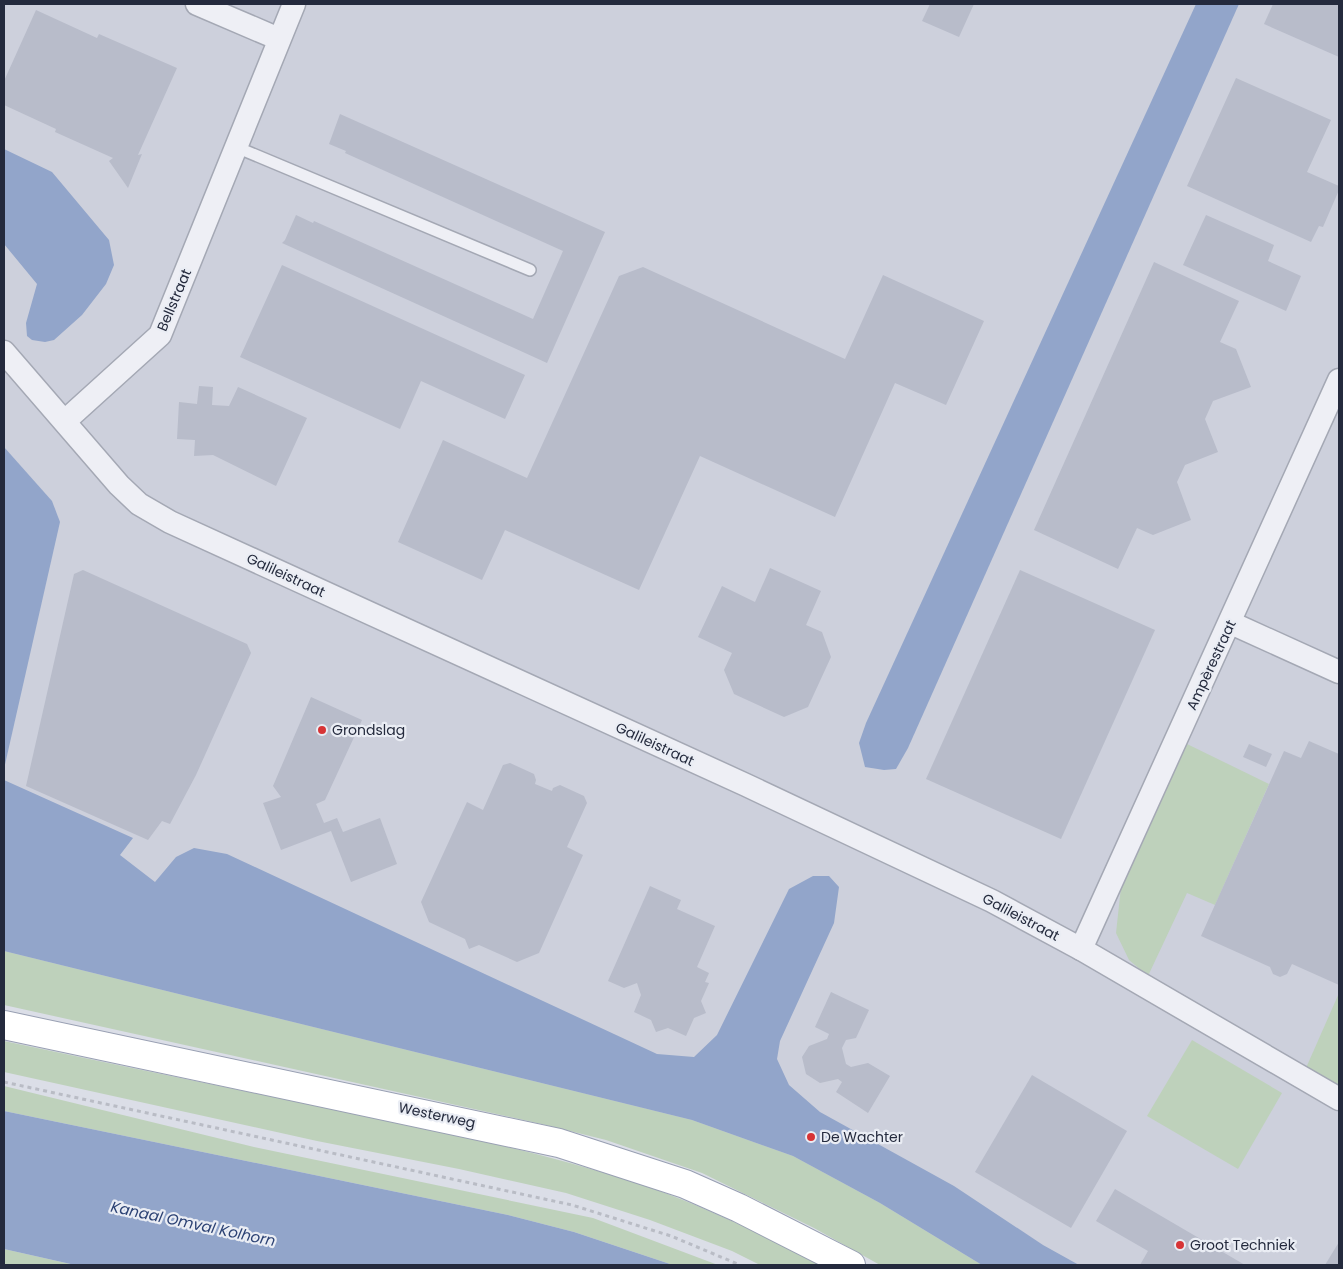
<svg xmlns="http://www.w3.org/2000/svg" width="1343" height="1269" font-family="Poppins,sans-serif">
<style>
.built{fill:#cdd0dc}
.green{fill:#bed1bb}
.water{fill:#92a5ca}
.building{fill:#b8bcca}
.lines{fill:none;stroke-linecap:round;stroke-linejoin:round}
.service-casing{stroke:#a4a8b4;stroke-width:14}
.minor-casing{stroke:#a4a8b4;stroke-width:25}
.primary-casing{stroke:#99a0b3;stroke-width:30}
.path{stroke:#b9bcc5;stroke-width:3;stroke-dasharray:4 4;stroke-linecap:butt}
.service{stroke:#eeeff5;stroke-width:11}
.minor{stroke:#eeeff5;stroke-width:22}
.primary{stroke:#fff;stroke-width:28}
.poi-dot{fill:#d73436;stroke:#eaedf4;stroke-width:2}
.labels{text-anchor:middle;stroke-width:4.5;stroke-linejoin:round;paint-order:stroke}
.street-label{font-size:14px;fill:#242a3d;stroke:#eaedf4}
.poi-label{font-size:14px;fill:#242a3d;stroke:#eaedf4;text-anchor:start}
.water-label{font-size:15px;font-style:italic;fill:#2c4274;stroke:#eaedf4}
</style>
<rect width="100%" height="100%" fill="#dbdee7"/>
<polygon class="built" points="4,4 1339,4 1339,1265 930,1265 662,1143 4,991"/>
<g class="green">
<polygon points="1185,743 1269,784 1215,905 1187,893 1148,976 1129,960 1116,933 1121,887"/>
<polygon points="4,951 692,1120 793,1156 880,1203 982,1265 880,1265 814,1228 702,1173 606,1140 546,1125 4,1005"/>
<polygon points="1339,993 1339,1088 1306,1068"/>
<polygon points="1192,1040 1282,1093 1238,1169 1147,1116"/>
<path d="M4 1041C111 1064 219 1086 327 1108 429 1129 532 1149 631 1181 698 1203 761 1234 824 1265H760L732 1251 650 1220 566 1193 459 1169 317 1141 4 1072Z"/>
<polygon points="4,1086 254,1147 593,1218 718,1265 673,1265 574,1232 508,1215 4,1111"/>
<polygon points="4,1249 75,1265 4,1265"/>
</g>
<g class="water">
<polygon points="1196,4 1239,4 908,748 896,769 884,770 865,767 859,743 866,723"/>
<polygon points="4,149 52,172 109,240 114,265 106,284 82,315 54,340 45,342 32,340 27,336 26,323 37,284 4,244"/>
<polygon points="4,447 52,501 60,522 4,769"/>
<polygon points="4,780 133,838 120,855 155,882 176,857 194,848 227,854 657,1054 694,1057 717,1035 789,889 813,876 829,876 839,887 834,923 780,1041 777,1059 789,1085 820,1112 954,1186 1043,1245 1079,1265 982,1265 880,1203 793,1156 692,1120 4,951"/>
<polygon points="4,1111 508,1215 574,1232 673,1265 75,1265 4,1249"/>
</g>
<g class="building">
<polygon points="930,4 974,4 959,37 922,21"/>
<polygon points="1273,4 1339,4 1339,57 1264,24"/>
<polygon points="36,10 97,38 99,34 177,68 138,155 142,154 128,188 109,161 113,158 55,132 56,129 4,105 4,81"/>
<polygon points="1236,78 1331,120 1307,172 1339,186 1339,190 1323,227 1319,226 1311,242 1187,186"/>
<polygon points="340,114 605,232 547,363 282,243 285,240 296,215 313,223 314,221 533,319 563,251 345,153 346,151 329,144"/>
<polygon points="1206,215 1274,245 1268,261 1301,276 1286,311 1183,265"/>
<polygon points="1154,262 1239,301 1220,342 1236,349 1251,387 1213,401 1205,419 1218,452 1185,465 1177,482 1191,520 1153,535 1137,528 1118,569 1034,530"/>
<polygon points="282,265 525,375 505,419 421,381 400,429 240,357"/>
<polygon points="643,267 845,359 883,275 984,321 946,405 895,383 835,517 700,456 639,590 505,530 482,580 398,542 443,440 527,478 619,276"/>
<polygon points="199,386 213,387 212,405 229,406 238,387 307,418 276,486 213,455 194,456 195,440 177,439 179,402 197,404"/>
<polygon points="770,568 821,591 806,625 822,632 831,657 808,707 784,717 734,694 724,670 732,653 698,637 722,586 755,602"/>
<polygon points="83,570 247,644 251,653 196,775 170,824 162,821 148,840 26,786 74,574"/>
<polygon points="1020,570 1155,630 1061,839 926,779"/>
<polygon points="311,697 362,720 325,800 316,804 324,823 337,818 343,832 380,818 397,864 351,882 331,831 281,850 263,803 281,797 273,786"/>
<polygon points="1309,741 1339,754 1339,985 1292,964 1287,974 1280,977 1273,974 1270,967 1201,936 1284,751 1301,758"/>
<polygon points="1249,744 1272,754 1266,767 1243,757"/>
<polygon points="510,763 534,774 536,780 535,784 552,791 553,788 560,785 584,796 587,803 567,847 583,855 539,953 517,962 479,945 469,949 465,939 429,922 421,902 467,802 483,810 503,765"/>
<polygon points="650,886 681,900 677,909 715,926 697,967 709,973 705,982 709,983 701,1001 706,1013 694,1018 686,1036 668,1028 656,1032 651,1020 634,1012 641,995 637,983 624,988 608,981"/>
<polygon points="831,992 869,1010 856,1038 846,1040 842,1048 846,1064 851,1067 868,1063 890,1076 868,1113 836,1092 842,1082 838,1079 820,1083 806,1074 802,1057 809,1046 827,1039 829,1034 815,1027"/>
<polygon points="1032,1075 1127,1131 1071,1228 975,1172"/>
<polygon points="1115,1189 1245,1265 1140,1265 1148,1251 1096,1221"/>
<polygon points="1339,1242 1339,1265 1325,1265"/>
</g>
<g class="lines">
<defs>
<polyline id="service" points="236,147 530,270"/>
<g id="minor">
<polyline points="197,4 279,39"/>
<polyline points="4,352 119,485 139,504 170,522 746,785 992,901 1081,949 1339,1099"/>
<polyline points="65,421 160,335 294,4"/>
<polyline points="1231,623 1339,672"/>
<polyline points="1081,949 1339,380"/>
</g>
<polyline id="primary" points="4,1025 559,1143 685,1184 739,1208 851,1265"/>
</defs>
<use href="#service" class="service-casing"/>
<use href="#minor" class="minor-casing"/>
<use href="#primary" class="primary-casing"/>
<polyline class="path" points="4,1082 572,1205 671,1236 740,1265"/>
<use href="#service" class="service"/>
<use href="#minor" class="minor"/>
<use href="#primary" class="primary"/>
</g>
<g class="poi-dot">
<circle cx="322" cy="730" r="5"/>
<circle cx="811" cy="1137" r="5"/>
<circle cx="1180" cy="1245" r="5"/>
</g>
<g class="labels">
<g class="street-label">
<text transform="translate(174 300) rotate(-67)" y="5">Bellstraat</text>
<text transform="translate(286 575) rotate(25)" y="5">Galileistraat</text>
<text transform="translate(1211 665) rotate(-65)" y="5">Ampèrestraat</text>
<text transform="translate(655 744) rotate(25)" y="5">Galileistraat</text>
<text transform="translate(1021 917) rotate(28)" y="5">Galileistraat</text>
<text transform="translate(437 1115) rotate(12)" y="5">Westerweg</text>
</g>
<g class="poi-label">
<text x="332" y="735">Grondslag</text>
<text x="821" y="1142">De Wachter</text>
<text x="1190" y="1250">Groot Techniek</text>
</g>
<g class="water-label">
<text transform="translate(193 1224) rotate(12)" y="5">Kanaal Omval Kolhorn</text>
</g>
</g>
<rect width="1343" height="1269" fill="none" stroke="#242a3d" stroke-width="10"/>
</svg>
